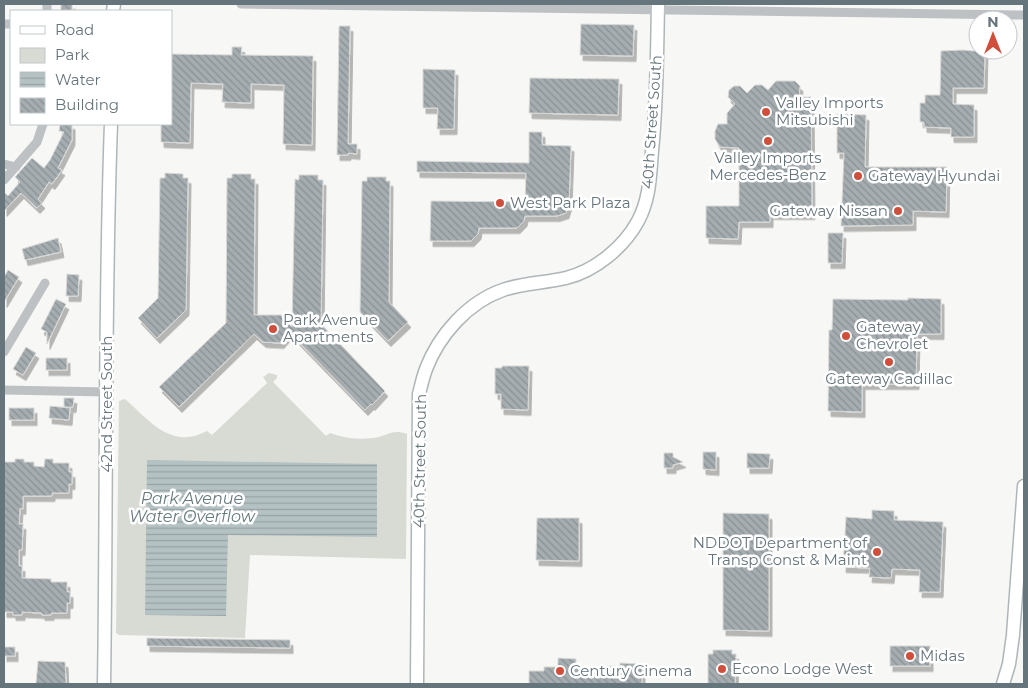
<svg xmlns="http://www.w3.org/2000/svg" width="1028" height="688" font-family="Montserrat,sans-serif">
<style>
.green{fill:#d8dbd4}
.water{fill:url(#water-rules)}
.building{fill:url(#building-back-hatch);stroke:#d9d9d7;filter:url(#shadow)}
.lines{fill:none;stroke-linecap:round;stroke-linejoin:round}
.secondary-casing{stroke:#afb6b9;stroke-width:15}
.street{stroke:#bdc1c4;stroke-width:9}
.secondary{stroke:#fff;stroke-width:12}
.poi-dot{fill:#d04f3c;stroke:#fff;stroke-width:2}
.labels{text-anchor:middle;stroke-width:5;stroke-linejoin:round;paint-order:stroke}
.poi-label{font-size:15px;fill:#66757c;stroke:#fff;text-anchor:start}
.street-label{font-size:15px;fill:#66757c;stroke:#fff}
.water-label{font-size:16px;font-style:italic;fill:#657a7e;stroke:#fff}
</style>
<defs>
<pattern id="water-rules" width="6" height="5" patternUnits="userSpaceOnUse" patternTransform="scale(1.25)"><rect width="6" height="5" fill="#b5c2c4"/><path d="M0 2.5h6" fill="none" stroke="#97a2a4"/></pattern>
<pattern id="building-back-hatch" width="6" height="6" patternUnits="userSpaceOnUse" patternTransform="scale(1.25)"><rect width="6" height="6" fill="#a5adb1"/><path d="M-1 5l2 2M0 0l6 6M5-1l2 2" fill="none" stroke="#8a9195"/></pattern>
<filter id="shadow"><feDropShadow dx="3" dy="5.5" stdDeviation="0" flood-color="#0004"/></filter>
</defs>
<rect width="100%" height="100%" fill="#f7f7f5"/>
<path class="green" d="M269 373 277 375V378L273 382 326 436 330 433C344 438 358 440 373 438 386 437 392 428 407 434L406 559 250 555 245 638 119 635 116 633 119 401 125 399C150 421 171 450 207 431L212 435 267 383 263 377Z"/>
<polygon class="water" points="147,460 377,464 377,537 228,535 226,616 145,615"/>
<g class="building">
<rect x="61" y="4" width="11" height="7"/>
<polygon points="581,24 634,25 633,56 580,55"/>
<polygon points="339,26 350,26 348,144 357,144 357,154 348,153 348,155 337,155"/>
<polygon points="232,47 242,47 241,55 313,56 312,145 283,144 284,85 251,84 251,103 222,102 223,84 191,83 190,143 161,142 161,124 171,124 171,54 232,55"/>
<polygon points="963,50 985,52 984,88 953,88 953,104 974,105 974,137 951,137 951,128 924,127 924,122 920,122 920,103 925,103 925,95 940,95 941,51"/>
<polygon points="423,69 455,70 454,129 437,129 438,108 423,108"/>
<polygon points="530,78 619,79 618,115 529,113"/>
<polygon points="776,81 795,81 800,86 799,97 811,97 812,214 770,214 770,222 739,222 738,239 706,238 706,206 739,206 739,148 720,147 715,139 715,131 718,124 727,124 727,113 735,104 728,97 729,90 734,86 740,86 747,93 755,85 762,85 768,90"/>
<polygon points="837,114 866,115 865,167 947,167 946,212 913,211 913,225 841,226 844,153 837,153"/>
<polygon points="60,124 72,124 72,140 58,168 62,170 52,184 49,182 38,199 42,203 37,208 21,193 4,211 4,192 8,196 20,182 15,177 32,158 44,168 50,160 64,132 59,131"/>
<polygon points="529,132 542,132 542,145 571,146 569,203 566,213 557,216 525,216 524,221 517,228 479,228 478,234 471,241 430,241 431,201 525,202 526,173 417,172 417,161 529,163"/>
<polygon points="165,173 183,174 183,178 188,178 186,310 157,338 138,318 158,298 160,178 165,178"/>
<polygon points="232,174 251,174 251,179 255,179 254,315 281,315 292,327 295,179 299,180 299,175 318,175 318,180 323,180 321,324 385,391 372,405 371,404 365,410 292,335 292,330 281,343 263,342 254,334 179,407 159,387 226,323 227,178 232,178"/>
<polygon points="367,177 386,177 386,181 390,181 389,302 408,322 388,341 360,312 362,181 367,181"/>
<polygon points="828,233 843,233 842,263 828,263"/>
<polygon points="58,238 61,252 25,260 22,249"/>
<polygon points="8,270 19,277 4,302 4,277"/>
<polygon points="67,274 79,275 78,296 66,296"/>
<polygon points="908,298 941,299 941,334 917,334 916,384 862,384 862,412 828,411 829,330 832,330 833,299 908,300"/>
<polygon points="56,299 66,304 47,344 47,332 41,329"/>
<polygon points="26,347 36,353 23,375 13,369"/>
<rect x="46" y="358" width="21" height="12"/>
<polygon points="502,366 529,366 528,410 501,409 501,394 495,394 495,368 502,368"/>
<polygon points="64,398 74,398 73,407 64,407"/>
<polygon points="50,406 70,408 69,420 49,418"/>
<rect x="9" y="408" width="25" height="12"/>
<polygon points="703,452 716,452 716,470 703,469"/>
<polygon points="664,453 673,453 673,457 683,462 673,465 673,468 664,468"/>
<polygon points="747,453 770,454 769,468 747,468"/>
<polygon points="15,459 24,459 24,462 34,462 34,466 44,467 45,459 53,459 53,463 69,463 69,472 72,472 72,484 69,484 69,493 52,493 52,496 23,496 23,509 20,508 19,524 23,524 22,550 19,550 19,566 22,566 22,578 51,579 51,582 67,582 67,592 70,592 70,603 67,603 67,613 51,613 51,615 42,615 42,613 22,612 22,615 13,615 13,612 4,612 4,462 15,462"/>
<polygon points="872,510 894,511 894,520 943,522 940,592 919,592 920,570 892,569 891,578 869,577 870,568 843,567 846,517 872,519"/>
<polygon points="723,513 769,514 769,631 723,630"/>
<polygon points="537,518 579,518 579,561 536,560"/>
<polygon points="147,638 290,640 290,648 147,646"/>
<rect x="890" y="646" width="40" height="20"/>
<rect x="4" y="647" width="11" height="9"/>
<polygon points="713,650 732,650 732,654 736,654 735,684 708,684 708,654 713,654"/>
<polygon points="558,658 576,659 576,667 590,667 590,672 607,672 607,666 620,666 620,663 642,664 642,684 529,684 529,671 544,671 544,667 558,667"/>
<polygon points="38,661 65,662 66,684 36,684"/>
</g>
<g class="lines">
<defs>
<g id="secondary">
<polyline points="113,11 114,4"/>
<path d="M104 684C107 497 104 310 111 124"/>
<path d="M417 684 419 394C421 386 423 377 426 369 439 335 468 302 503 290 522 283 545 283 566 278 595 271 624 247 638 221 650 199 650 175 652 151 657 102 657 53 658 4"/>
<polyline points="1003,684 1009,664 1013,635 1024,486"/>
</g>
</defs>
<use href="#secondary" class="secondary-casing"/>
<g class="street">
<polyline points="241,4 1024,15"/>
<polyline points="47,11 47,4"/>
<polyline points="4,24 11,24"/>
<polyline points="4,164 16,167"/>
<polyline points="4,180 37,142 43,124"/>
<polyline points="4,352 45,283"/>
<polyline points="4,390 107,392"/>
</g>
<use href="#secondary" class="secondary"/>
</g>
<g class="poi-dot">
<circle cx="766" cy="112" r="5"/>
<circle cx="768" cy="141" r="5"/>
<circle cx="858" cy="176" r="5"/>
<circle cx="500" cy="203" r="5"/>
<circle cx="898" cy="211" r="5"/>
<circle cx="273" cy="329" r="5"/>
<circle cx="846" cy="336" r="5"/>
<circle cx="889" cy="362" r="5"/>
<circle cx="877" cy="552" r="5"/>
<circle cx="910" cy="656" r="5"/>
<circle cx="722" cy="669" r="5"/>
<circle cx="560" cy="671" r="5"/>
</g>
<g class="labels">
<g class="poi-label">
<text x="776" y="108">Valley Imports<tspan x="776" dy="17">Mitsubishi</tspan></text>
<text x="768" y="163" text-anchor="middle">Valley Imports<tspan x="768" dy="17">Mercedes-Benz</tspan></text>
<text x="868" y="181">Gateway Hyundai</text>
<text x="510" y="208">West Park Plaza</text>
<text x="888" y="216" text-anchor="end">Gateway Nissan</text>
<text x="283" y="325">Park Avenue<tspan x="283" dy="17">Apartments</tspan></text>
<text x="856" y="332">Gateway<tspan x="856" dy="17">Chevrolet</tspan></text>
<text x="889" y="384" text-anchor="middle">Gateway Cadillac</text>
<text x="867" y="548" text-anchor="end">NDDOT Department of<tspan x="867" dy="17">Transp Const &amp; Maint</tspan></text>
<text x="920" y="661">Midas</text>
<text x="732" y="674">Econo Lodge West</text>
<text x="570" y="676">Century Cinema</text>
</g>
<g class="street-label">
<text transform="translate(652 122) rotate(-86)" y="5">40th Street South</text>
<text transform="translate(107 404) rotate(-90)" y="5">42nd Street South</text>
<text transform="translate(420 461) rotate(-89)" y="5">40th Street South</text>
</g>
<g class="water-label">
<text x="192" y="504">Park Avenue<tspan x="192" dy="18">Water Overflow</tspan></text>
</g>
</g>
<rect width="1028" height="688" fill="none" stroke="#66757c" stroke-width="10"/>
<rect x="10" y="10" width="162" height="115" fill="#ffffff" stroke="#c2c8cb"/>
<rect x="20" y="26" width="25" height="8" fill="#ffffff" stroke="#c2c8cb"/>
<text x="55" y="35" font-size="15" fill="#66757c">Road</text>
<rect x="20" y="48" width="25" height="15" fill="#d8dbd4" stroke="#c2c8cb"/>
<text x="55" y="60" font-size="15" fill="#66757c">Park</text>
<rect x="20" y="72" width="25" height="15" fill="url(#water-rules)" stroke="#c2c8cb"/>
<text x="55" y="85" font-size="15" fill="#66757c">Water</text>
<rect x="20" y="98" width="25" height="15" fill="url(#building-back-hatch)" stroke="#c2c8cb"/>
<text x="55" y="110" font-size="15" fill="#66757c">Building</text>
<g transform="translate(993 35)"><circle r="24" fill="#ffffff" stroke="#c2c8cb"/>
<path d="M0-4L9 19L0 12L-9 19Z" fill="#d04f3c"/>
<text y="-8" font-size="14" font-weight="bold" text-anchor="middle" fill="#66757c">N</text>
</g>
</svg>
